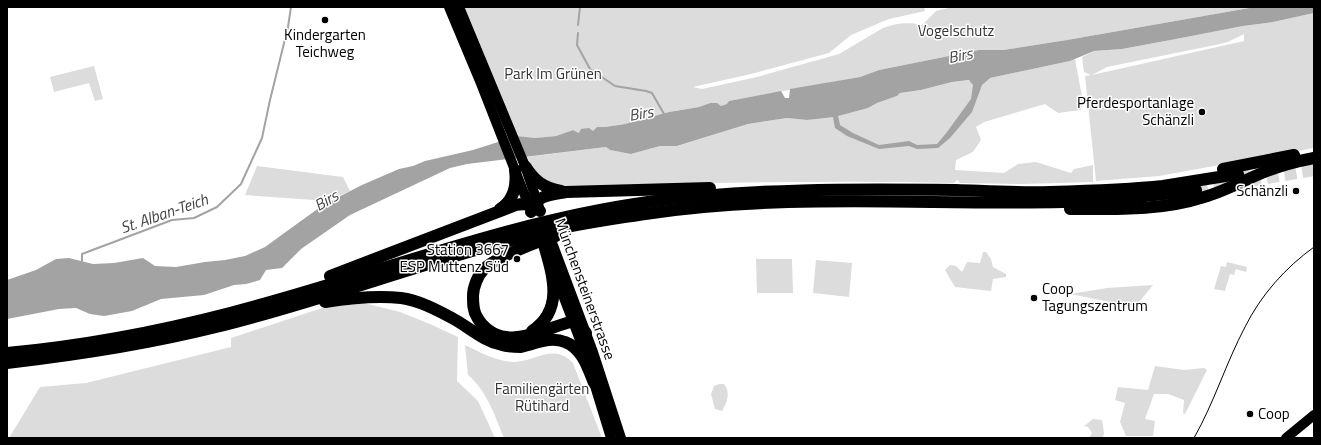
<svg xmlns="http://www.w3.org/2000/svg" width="1321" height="445" font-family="'Titillium Web',sans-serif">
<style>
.green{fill:#dcdcdc;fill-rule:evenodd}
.water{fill:#a3a3a3;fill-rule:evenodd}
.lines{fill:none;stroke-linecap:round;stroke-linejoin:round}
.stream{stroke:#a3a3a3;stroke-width:2}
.highway-tunnel{stroke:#d9d9d9;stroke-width:12;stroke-dasharray:12 6;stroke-linecap:butt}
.major{stroke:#000;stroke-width:10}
.highway{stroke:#000;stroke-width:12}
.tram{stroke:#000;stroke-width:1}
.poi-dot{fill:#000;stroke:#fff;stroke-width:1.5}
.labels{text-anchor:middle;stroke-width:3;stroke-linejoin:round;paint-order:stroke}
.park-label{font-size:15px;fill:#333;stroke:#fff}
.poi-label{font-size:15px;fill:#000;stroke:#fff;text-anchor:end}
.street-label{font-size:15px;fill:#000;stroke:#fff}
.water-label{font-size:16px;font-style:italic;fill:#444;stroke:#fff}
</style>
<rect width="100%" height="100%" fill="#fff"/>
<g class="green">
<path d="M461 7H924L925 11 889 19 851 35 829 53 751 74 693 87 702 89 757 77 839 54 883 28C895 23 910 22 922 25L936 11 952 7H1255L1067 40 1003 50H979L879 70 860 77 729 101 728 104 721 106 710 103 699 107 669 112 625 124 605 127H597L593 132 579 133 573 130 556 136 535 138 517 136Z"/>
<path d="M1314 13V148L1159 176 1096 181 1085 76 1091 75 1084 72 1082 57 1094 51 1122 49 1176 39 1243 26 1273 22ZM1244 34V41L1092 75 1107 67 1215 45 1228 42Z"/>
<path d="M1075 59 1083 102 1081 110 1058 113 1045 104 984 122 976 127 981 140 973 152 956 160 955 170 1004 173 1018 164 1036 162 1071 173 1074 169 1093 165V182L1022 184 960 183 958 180H957L954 183C824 180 695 183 565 187L551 185 533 169 527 157 606 147 610 150 631 154 660 146H678L748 124 787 118 807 120 868 108 877 103 897 96 900 93 921 90 952 82 990 78 1070 61Z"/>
<polygon points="94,66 103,99 95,101 89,83 54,92 50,77"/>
<polygon points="257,166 343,177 350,191 327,201 245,195"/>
<polygon points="983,252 986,252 991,259 993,267 1006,274 1006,277 993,279 991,291 955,287 945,270 950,265 956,266 962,272 967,262 980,263"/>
<polygon points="756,259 792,259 793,293 757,293"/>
<polygon points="816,260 852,263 849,297 813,293"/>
<polygon points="1227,262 1247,267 1246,272 1236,269 1234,275 1230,274 1225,291 1214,289 1221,266 1226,267"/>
<polygon points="1153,285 1135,307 1070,294 1107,288"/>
<polygon points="364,303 400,312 430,324 458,337 457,381 478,401 495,438 9,438 40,387 86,383 231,347 231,338 322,308"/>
<path d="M465 345C480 352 497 362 515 362 537 361 553 343 573 363L602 438H504C495 416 487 391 468 375Z"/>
<polygon points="1155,366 1184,370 1204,368 1207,370 1185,414 1183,413 1184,400 1168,394 1154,394 1145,419 1155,421 1153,436 1126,436 1120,422 1125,403 1115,400 1118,387 1148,390"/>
<path d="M719 384H724C731 392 727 403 722 411L715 409 711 394 714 386Z"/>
<polygon points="1093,419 1102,420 1104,433 1103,438 1089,438 1092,433 1088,427 1084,426"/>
</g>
<path class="water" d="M1255 7H1314V13L1273 22 1243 26 1176 39 1122 49 1094 51 1070 61 990 78 982 85 972 112 950 138 938 148 917 149 909 146 879 149 847 136 835 128 833 117 807 120 787 118 748 124 677 146H660L631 154 610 150 606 147 467 164 450 168 350 215 301 249 282 268 266 270 260 280 246 284 234 285 204 295 161 299 132 311 104 316 90 314 76 308 59 309 7 319V280L36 270 56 259 69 258 93 264 114 263 143 258 155 266 176 267 205 262 225 260 245 256 265 247 323 205 362 185 399 169 413 166 425 161 473 150 517 136 535 138 556 136 573 130 579 133 581 129 589 128 593 131 597 127H605L625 124 669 112 699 107 710 103H717L721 106 727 104 729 101 781 91 785 98H789L790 89 860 77 879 70 979 50H1003L1067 40ZM969 80 973 85 971 99 947 132 937 144 917 145 909 141 879 145 853 133 840 125 838 116 868 108 877 103 897 96 900 93 921 90 952 82Z"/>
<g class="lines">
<g class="stream">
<polyline points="578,25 580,7"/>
<polyline points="578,33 577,45 590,69 615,86 646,91 652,93 664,114"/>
<polyline points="82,264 82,254 172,220 194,218 217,207 241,184 262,138 270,100 288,27 291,7"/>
</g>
<g class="highway-tunnel">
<polyline points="1238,174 1266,169"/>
<polyline points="1249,181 1314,170"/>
<polyline points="1196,190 1229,185"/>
</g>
<g class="major">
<polyline points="449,7 480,81 531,211"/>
<polyline points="459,7 525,166 539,207"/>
<polyline points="548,232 593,352 621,438"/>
<polyline points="553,269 588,361"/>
<polyline points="592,376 611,438"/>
<polyline points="1286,438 1314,415"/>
</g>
<g class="highway">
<path d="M525 166C534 180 543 188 561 191"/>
<polyline points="1223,169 1294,155"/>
<path d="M500 209C514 200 517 185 515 170"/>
<path d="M1070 209C1115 209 1161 211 1204 197 1226 191 1246 179 1267 171 1282 165 1298 161 1314 158"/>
<path d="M531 212C536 195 550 195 566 192L710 188"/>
<path d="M556 236C539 241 496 257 484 269 478 275 473 287 473 296 473 304 473 311 477 317 482 327 494 336 506 337 527 340 553 326 574 321L578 323 586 333"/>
<path d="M330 276 516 205C525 203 533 204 540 211"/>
<path d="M325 302C350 298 375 295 401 298 418 300 437 310 452 318 469 327 483 341 502 345 508 347 515 347 521 347 535 344 550 336 565 342 582 348 588 368 594 383"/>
<path d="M532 331C564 310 553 276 544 245"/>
<path d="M7 353C82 346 157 332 230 313 370 277 504 222 648 202 750 188 854 189 956 190 987 191 1019 193 1050 192 1088 191 1126 190 1163 186 1188 182 1213 178 1238 174"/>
<path d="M7 363C77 355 148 344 216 327 323 301 425 261 531 235 569 225 607 220 645 214 783 193 924 205 1063 202 1108 200 1152 196 1196 190"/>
</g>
<path class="tram" d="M1194 438C1214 403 1226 363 1245 327 1261 295 1285 268 1314 247"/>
</g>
<g class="poi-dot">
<circle cx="325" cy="20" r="4"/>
<circle cx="1202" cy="112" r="4"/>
<circle cx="1296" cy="191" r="4"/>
<circle cx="517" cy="259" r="4"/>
<circle cx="1034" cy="298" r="4"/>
<circle cx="1250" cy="414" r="4"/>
</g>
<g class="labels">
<g class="park-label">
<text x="956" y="36">Vogelschutz</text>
<text x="553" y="79">Park Im Grünen</text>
<text x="542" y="394">Familiengärten<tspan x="542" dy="17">Rütihard</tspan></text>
</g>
<g class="poi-label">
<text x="325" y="40" text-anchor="middle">Kindergarten<tspan x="325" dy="17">Teichweg</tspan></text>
<text x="1194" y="108">Pferdesportanlage<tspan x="1194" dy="17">Schänzli</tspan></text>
<text x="1288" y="196">Schänzli</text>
<text x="509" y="255">Station 3667<tspan x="509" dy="17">ESP Muttenz Süd</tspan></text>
<text x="1042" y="294" text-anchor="start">Coop<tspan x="1042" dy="17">Tagungszentrum</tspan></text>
<text x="1258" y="419" text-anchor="start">Coop</text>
</g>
<g class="street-label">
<text transform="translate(585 289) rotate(70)" y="5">Münchensteinerstrasse</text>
</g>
<g class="water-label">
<text transform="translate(960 55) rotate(-11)" y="6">Birs</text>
<text transform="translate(641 113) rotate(-10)" y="6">Birs</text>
<text transform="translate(326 200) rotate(-31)" y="6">Birs</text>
<text transform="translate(164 213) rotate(-19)" y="6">St. Alban-Teich</text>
</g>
</g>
<rect width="1321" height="445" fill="none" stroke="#000000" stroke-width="16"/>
</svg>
